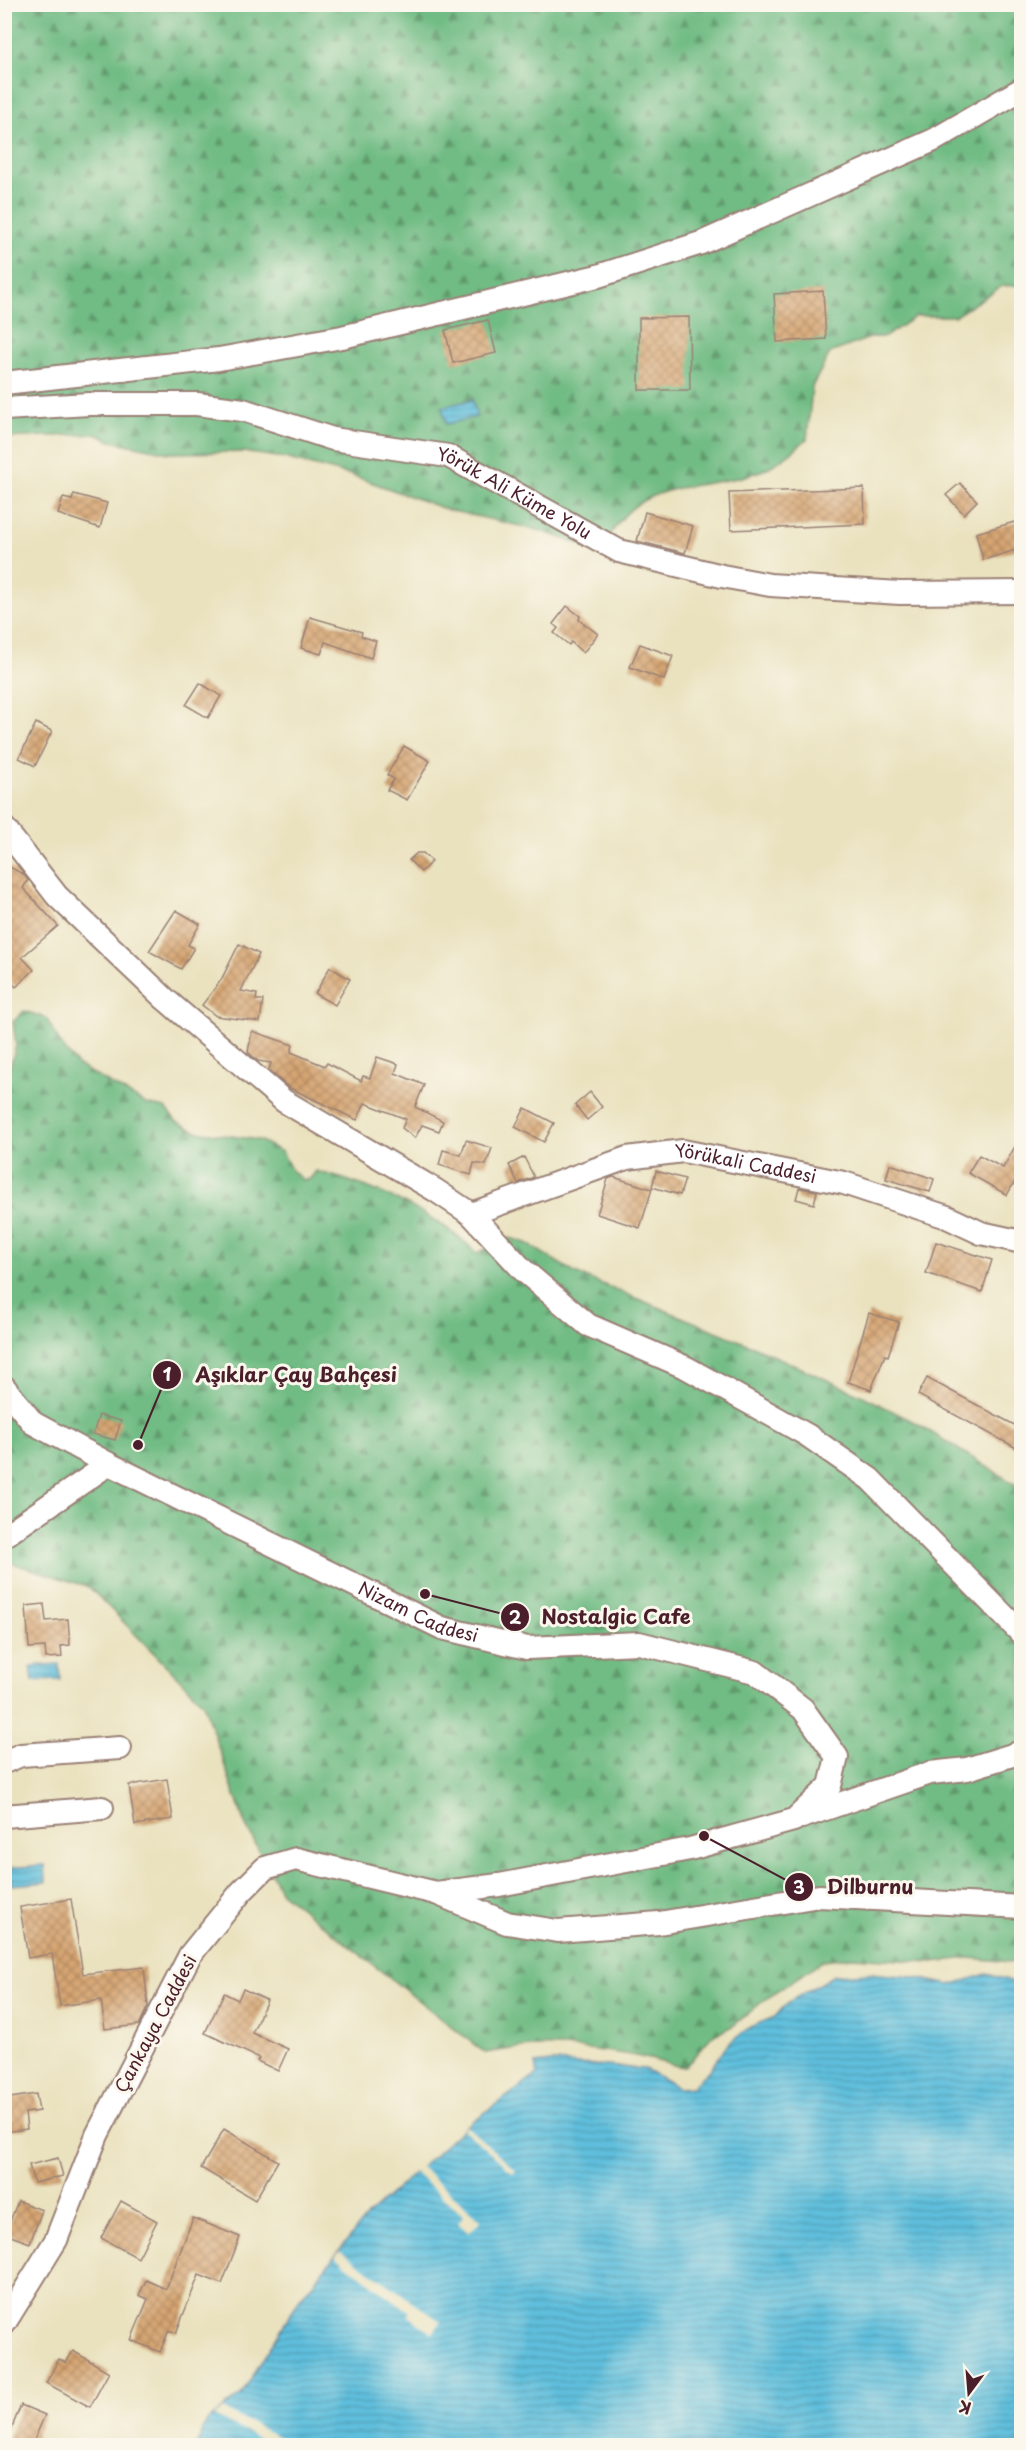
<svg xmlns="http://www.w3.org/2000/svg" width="1026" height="2450" font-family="'Playpen Sans',sans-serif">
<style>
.forest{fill:url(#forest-firs);stroke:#5e6e58;stroke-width:1.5}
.water{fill:url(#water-rules);stroke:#546f84;stroke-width:1.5}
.pier{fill:#eae2bf}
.building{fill:url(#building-cross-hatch)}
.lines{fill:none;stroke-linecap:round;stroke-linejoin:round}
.minor-casing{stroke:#9a8075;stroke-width:26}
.minor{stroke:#fff;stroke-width:22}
.labels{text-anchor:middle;stroke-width:6;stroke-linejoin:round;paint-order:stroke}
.street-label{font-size:18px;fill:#4a1f2b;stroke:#fbf7ec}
.leader{fill:none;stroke:#4a1f2b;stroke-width:2}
.callout-dot{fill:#4a1f2b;stroke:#fbf7ec;stroke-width:2}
.mark-label{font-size:18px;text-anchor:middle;font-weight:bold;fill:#fff}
.callout-label{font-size:20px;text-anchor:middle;font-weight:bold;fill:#4a1f2b;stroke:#fbf7ec;stroke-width:6;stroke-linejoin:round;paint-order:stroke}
</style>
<defs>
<pattern id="forest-firs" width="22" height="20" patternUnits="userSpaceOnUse" patternTransform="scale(1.5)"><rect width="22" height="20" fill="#71bc84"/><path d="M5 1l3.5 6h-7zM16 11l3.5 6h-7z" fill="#5f986c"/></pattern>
<pattern id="water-rules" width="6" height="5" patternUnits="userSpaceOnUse" patternTransform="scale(1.5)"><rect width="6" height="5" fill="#5fbfdd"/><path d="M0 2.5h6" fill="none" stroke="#509bb3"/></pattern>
<pattern id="building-cross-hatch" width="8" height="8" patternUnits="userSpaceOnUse" patternTransform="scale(1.5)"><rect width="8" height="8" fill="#d6a572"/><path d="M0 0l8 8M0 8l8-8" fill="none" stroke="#b0865e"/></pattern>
</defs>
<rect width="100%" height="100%" fill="#fbf7ec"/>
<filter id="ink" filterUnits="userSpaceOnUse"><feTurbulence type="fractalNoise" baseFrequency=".0167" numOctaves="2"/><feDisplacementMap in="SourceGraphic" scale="12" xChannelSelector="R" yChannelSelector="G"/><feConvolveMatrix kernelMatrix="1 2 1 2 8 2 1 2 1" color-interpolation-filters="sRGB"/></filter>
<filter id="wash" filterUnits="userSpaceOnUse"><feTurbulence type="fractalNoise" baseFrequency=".008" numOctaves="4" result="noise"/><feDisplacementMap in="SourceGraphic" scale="24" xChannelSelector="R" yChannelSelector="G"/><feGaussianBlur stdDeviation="1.35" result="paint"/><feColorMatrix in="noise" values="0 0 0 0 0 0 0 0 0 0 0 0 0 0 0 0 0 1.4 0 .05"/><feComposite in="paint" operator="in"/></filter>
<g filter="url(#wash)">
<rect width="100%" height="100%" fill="#eae2bf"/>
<g class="forest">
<path d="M5 5H1021V285L1002 286 955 316H916L885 337H872L830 353 812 387 807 439C789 454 773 469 749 475 688 492 630 478 603 552L538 530 448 510 351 475 284 458 243 452 169 453 111 441 96 434 5 438Z"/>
<path d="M24 1011 46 1018 62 1046 77 1065 146 1104 165 1108 176 1121 195 1131 259 1140 282 1152 292 1171 303 1180 310 1179 316 1171C373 1186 434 1212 477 1253L510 1238 526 1243 575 1273 757 1348 865 1397 916 1423 1021 1488V1963L969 1958 932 1962 852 1957 823 1960 762 2002 734 2025 711 2037 685 2067C669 2065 656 2060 641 2057 585 2047 541 2042 485 2053L281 1892 245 1824 203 1703 89 1587 5 1561 4 1075 8 1074 16 1045 13 1022Z"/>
</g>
<g class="water">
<polygon points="472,400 477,417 446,424 442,407"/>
<polygon points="59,1664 60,1680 33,1681 31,1666"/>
<polygon points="45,1865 46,1882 11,1885 10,1868"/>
<polygon points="870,1973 912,1977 950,1985 987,1974 1021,1984 1021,2445 196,2446 207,2421 241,2395 299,2300 368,2215 466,2126 537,2075 535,2064 553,2062 645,2069 679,2088 692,2087 712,2067 726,2046 750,2027 775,2017 787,2003 834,1975"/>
</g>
<g class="pier">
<polygon points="466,2126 516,2170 513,2173 463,2129"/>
<polygon points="420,2166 481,2220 469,2233 458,2223 464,2216 414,2172"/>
<polygon points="340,2250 441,2322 432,2334 408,2315 410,2312 335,2256"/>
<polygon points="223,2409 294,2445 272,2445 214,2416"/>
</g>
<g id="blocks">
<g class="building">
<polygon points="823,291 826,339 777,342 774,294"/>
<polygon points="689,317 690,390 639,390 639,318"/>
<polygon points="488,320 496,353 453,363 445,330"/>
<polygon points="960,483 977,501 964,514 946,495"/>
<polygon points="864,488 865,524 731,530 729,493"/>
<polygon points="74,494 107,503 100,528 58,514 63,498 72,500"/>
<polygon points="645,512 693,526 685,553 637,541"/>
<polygon points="1018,521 1022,548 983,560 976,533"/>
<polygon points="567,606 580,616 579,620 598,634 583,653 571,642 569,645 554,633 558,628 553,624"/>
<polygon points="310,617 362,632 361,636 376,641 371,658 325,642 321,654 301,648"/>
<polygon points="640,644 673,656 664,680 630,667"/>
<polygon points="200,683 221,696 208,718 186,705"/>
<polygon points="36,723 52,731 35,766 19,758"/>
<polygon points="404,746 430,761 407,800 387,790 394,779 387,775"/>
<polygon points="417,853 423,853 432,861 421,872 409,860"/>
<polygon points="4,864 23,874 28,880 23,888 58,926 22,957 34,970 16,987 4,975"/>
<polygon points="176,910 200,924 188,945 194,948 181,969 149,951"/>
<polygon points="239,944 259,954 241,991 257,994 256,1000 263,1000 260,1022 216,1016 202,1005 221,980"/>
<polygon points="330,967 350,979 335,1005 315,994"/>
<polygon points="252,1031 293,1045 291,1052 325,1066 327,1063 361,1081 363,1076 370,1078 377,1057 398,1064 395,1073 424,1085 415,1107 443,1121 439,1131 422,1125 415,1138 402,1128 406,1119 365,1103 357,1120 288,1087 269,1070 271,1063 258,1061 248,1052"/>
<polygon points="590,1092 602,1107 587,1120 575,1105"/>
<polygon points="525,1108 554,1123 544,1142 515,1127"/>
<polygon points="1022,1134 1022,1169 1007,1195 968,1173 979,1155 1003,1168"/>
<polygon points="466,1140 492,1148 486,1165 474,1163 471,1175 439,1165 443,1150 461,1155"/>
<polygon points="524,1157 534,1177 518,1183 509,1165"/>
<polygon points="890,1164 934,1179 930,1192 886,1179"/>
<polygon points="656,1171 685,1179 680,1195 652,1187"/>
<polygon points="613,1177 652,1189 640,1228 597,1214 608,1179"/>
<polygon points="799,1188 817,1191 814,1204 796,1199"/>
<polygon points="936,1242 992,1260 982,1292 926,1273"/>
<polygon points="869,1313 899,1322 888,1356 885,1355 871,1390 848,1382"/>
<polygon points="927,1378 1022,1429 1022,1451 918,1395"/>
<polygon points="99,1415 121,1421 115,1440 93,1434"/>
<polygon points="44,1604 46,1621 68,1619 70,1645 61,1646 62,1657 46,1658 45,1647 29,1648 26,1606"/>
<polygon points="167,1779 173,1819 135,1825 129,1785"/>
<polygon points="71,1899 83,1974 144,1967 148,2006 139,2025 105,2029 101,2000 60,2006 52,1954 28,1958 20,1907"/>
<polygon points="243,1989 267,2000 252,2033 288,2049 278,2071 257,2061 259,2058 205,2033 224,1993 238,2000"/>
<polygon points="36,2094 39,2111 25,2113 27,2129 4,2132 4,2099"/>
<polygon points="224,2129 278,2161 255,2200 201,2168"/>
<polygon points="58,2158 63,2176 34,2183 29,2165"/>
<polygon points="18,2201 42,2210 30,2243 5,2234"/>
<polygon points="121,2201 157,2221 138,2258 101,2238"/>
<polygon points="193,2218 240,2237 222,2284 199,2275 176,2333 169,2330 160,2352 131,2340 148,2299 139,2295 146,2280 166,2289"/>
<polygon points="73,2351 109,2372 90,2407 46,2383 59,2359 66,2363"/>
<polygon points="21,2405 45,2415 32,2445 15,2445 6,2442"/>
</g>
</g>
</g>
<g filter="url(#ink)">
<use href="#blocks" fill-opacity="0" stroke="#9a8075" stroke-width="1.5"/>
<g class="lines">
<defs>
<g id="minor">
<polyline points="4,383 219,359 342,337 598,276 701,243 934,140 1022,89"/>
<path id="s1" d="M4 409 89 404H197L243 410 333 439 448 456 619 551 722 576 770 585 900 593 1022 592"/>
<polyline points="4,828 57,896 165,999 284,1101 435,1190 471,1214 523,1270 588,1325 687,1368 807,1435 870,1479 1022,1634"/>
<path id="s2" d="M471 1214 627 1158 683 1151 844 1183 947 1217 981 1233 1022 1242"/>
<path id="s3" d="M4 1387 33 1423 109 1464 442 1628 527 1648 639 1643 755 1672 803 1709 837 1757 830 1786 794 1820 690 1849 499 1885 436 1893 296 1859 265 1868 241 1892 190 1955 97 2135 56 2240 4 2324"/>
<polyline points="4,1536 109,1464"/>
<polyline points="4,1762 21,1755 120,1748"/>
<polyline points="4,1816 102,1808"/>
<polyline points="802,1817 930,1773 967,1769 1022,1752"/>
<polyline points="436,1893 507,1923 558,1931 659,1923 819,1896 1022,1907"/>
</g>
</defs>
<use href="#minor" class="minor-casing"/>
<use href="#minor" class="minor"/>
</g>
</g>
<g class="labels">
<g class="street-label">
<text dy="6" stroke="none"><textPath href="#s1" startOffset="526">Yörük Ali Küme Yolu</textPath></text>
<text dy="6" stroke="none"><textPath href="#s2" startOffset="286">Yörükali Caddesi</textPath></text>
<text dy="6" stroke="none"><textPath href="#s3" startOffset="476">Nizam Caddesi</textPath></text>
<text transform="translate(156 2024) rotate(-62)" y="6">Çankaya Caddesi</text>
</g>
</g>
<path class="leader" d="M138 1445L167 1375M425 1594L515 1617M704 1836L799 1887"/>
<g class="callout-dot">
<circle cx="138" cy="1445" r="6"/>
<circle cx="425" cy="1594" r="6"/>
<circle cx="704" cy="1836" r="6"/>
<circle cx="167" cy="1375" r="15"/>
<circle cx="515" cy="1617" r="15"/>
<circle cx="799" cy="1887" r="15"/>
</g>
<g class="mark-label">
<text x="167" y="1381">1</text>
<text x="515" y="1624">2</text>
<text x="799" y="1894">3</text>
</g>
<g class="callout-label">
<text x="296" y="1382">Aşıklar Çay Bahçesi</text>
<text x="616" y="1624">Nostalgic Cafe</text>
<text x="870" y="1894">Dilburnu</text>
</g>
<rect width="1026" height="2450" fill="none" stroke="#fbf7ec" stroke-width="24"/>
<g transform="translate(969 2393) rotate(196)" stroke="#fbf7ec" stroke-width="4.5" paint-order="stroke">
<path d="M0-4.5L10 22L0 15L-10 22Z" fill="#4a1f2b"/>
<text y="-9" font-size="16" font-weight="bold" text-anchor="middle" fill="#4a1f2b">K</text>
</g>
</svg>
